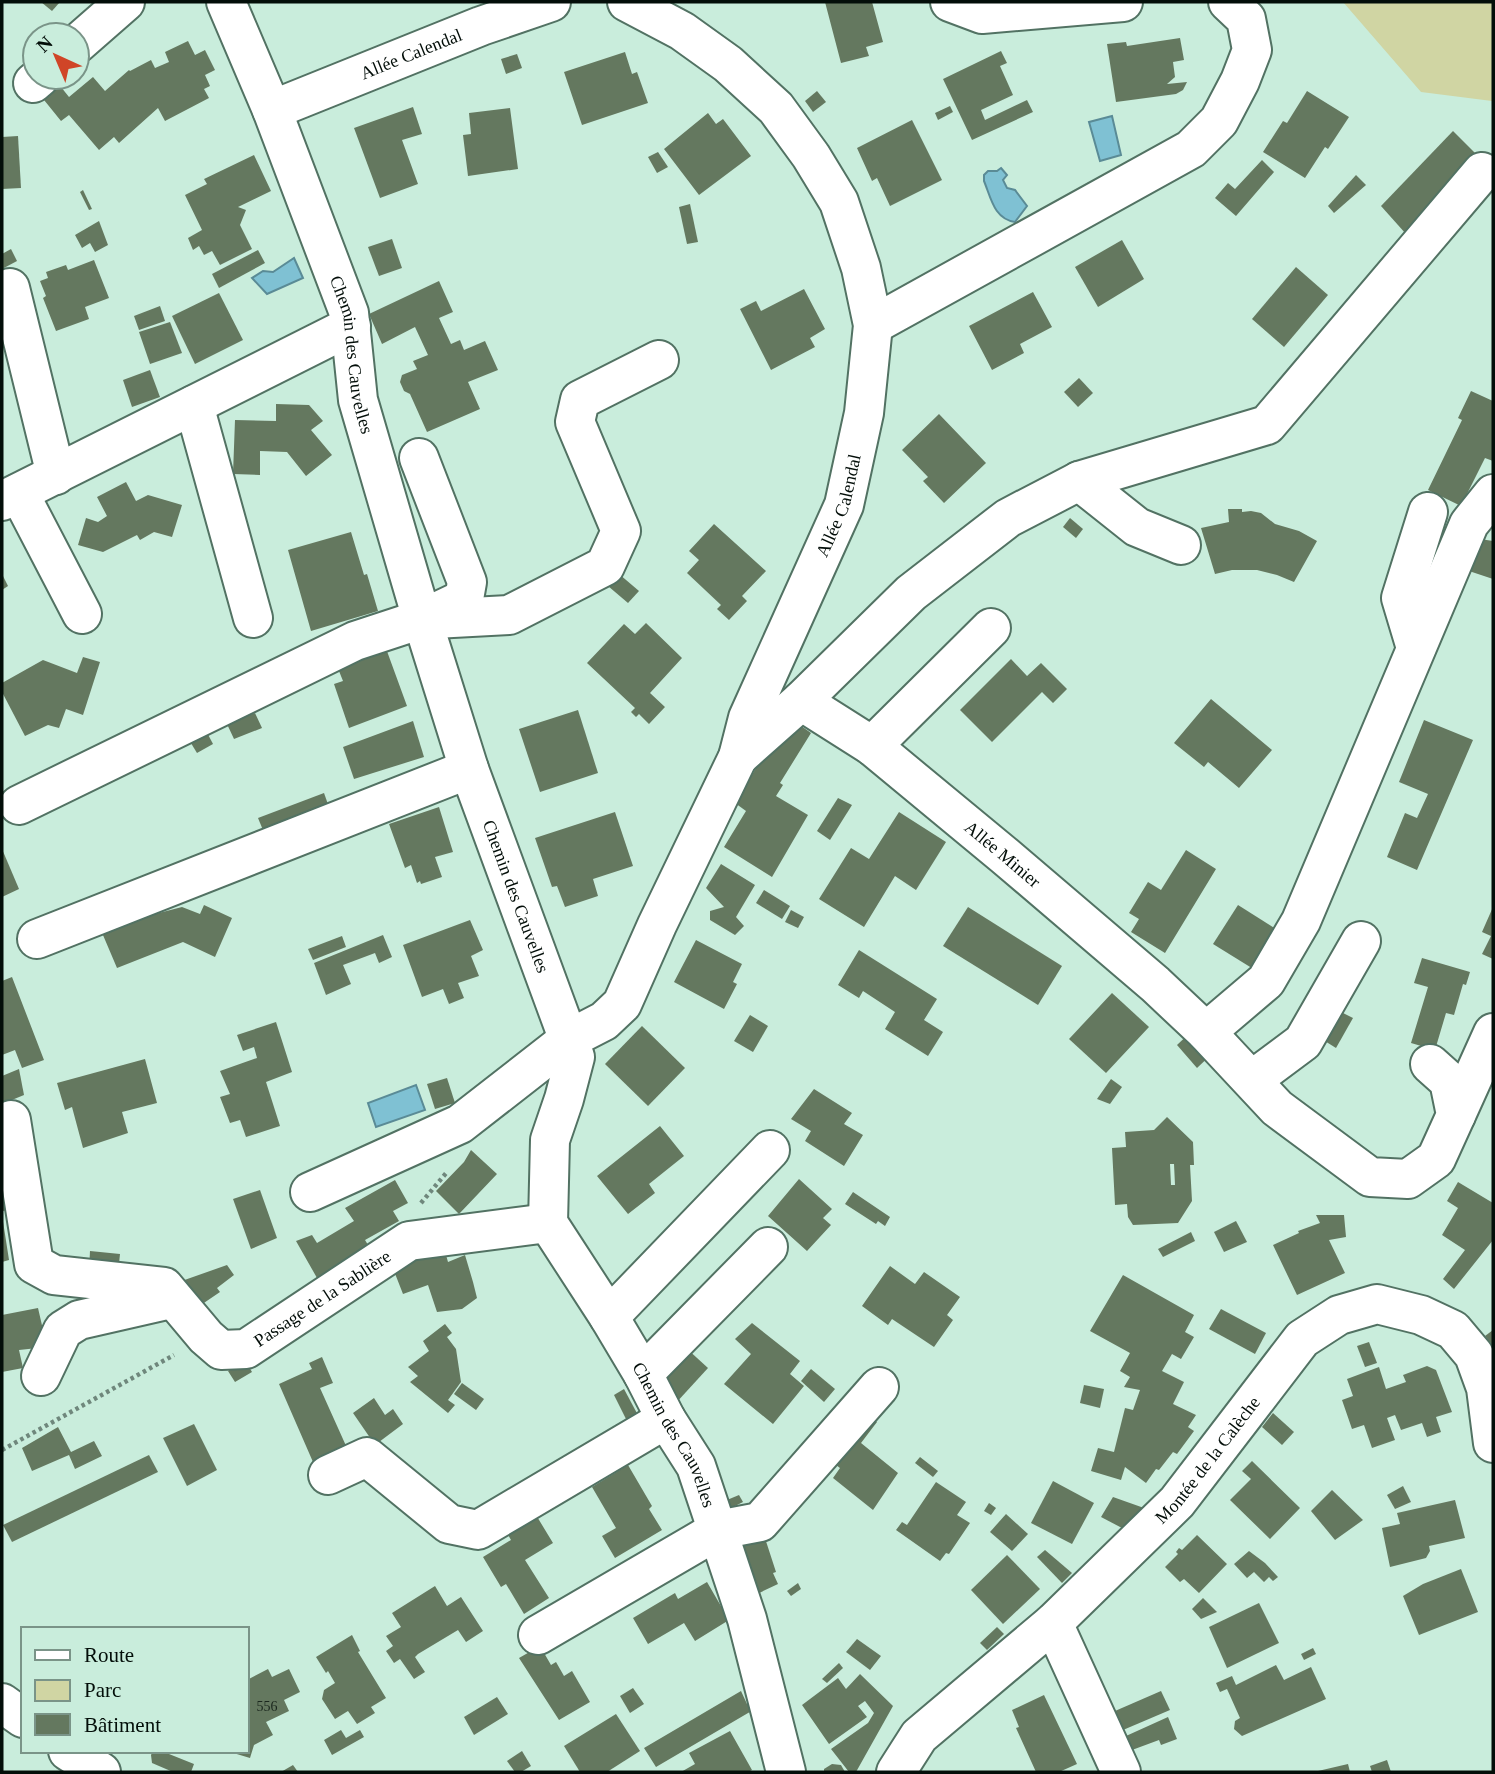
<svg xmlns="http://www.w3.org/2000/svg" width="1495" height="1774" font-family="Georgia,serif">
<style>
.green{fill:#d0d5a3}
.water{fill:#7fc1d3;stroke:#5a8b96;stroke-width:2}
.building{fill:#64785f;fill-rule:evenodd}
.lines{fill:none;stroke-linecap:round;stroke-linejoin:round}
.minor-casing{stroke:#527263;stroke-width:42}
.major-casing{stroke:#527263;stroke-width:42}
.path{stroke:#6f877c;stroke-width:4.5;stroke-dasharray:3.5 3.5;stroke-linecap:butt}
.minor{stroke:#fff;stroke-width:38}
.major{stroke:#fff;stroke-width:38}
.labels{text-anchor:middle;stroke-width:6;stroke-linejoin:round;paint-order:stroke}
.number-label{font-size:14px;fill:#1b281e}
.street-label{font-size:18px;fill:#030e09;stroke:#c9eddc}
</style>
<rect width="100%" height="100%" fill="#c9eddc"/>
<polygon class="green" points="1343,2 1493,2 1493,103 1492,101 1421,92"/>
<g class="water">
<polygon points="1112,116 1121,155 1100,161 1089,122"/>
<path d="M1001 168 1007 175 1003 180 1007 188 1015 190 1027 206 1015 222C994 219 991 198 984 181V175L988 171H997Z"/>
<polygon points="294,258 303,278 267,294 252,278 263,271 273,272"/>
<polygon points="416,1085 425,1110 376,1127 368,1103"/>
</g>
<g class="building">
<polygon points="41,2 60,2 52,11"/>
<polygon points="825,2 872,2 883,42 866,47 869,56 841,63"/>
<polygon points="1180,38 1184,60 1173,62 1175,77 1167,84 1187,82 1183,90 1176,94 1116,102 1107,44 1126,42 1127,46"/>
<polygon points="188,41 195,55 205,50 215,70 205,75 210,86 204,89 209,98 165,121 158,108 119,143 114,137 99,150 69,115 61,121 40,95 57,82 69,97 93,77 105,91 129,70 130,71 151,60 155,68 169,62 165,52"/>
<polygon points="1001,51 1007,63 1000,66 1013,95 981,110 985,120 1027,100 1033,112 972,140 943,79"/>
<polygon points="625,52 632,74 637,72 648,103 582,125 564,72"/>
<polygon points="517,54 522,68 506,74 501,59"/>
<polygon points="817,91 826,102 813,112 805,101"/>
<polygon points="1307,91 1349,117 1328,149 1325,147 1305,178 1263,152 1283,121 1287,123"/>
<polygon points="950,106 953,112 938,120 935,113"/>
<polygon points="413,107 422,134 402,140 418,184 380,198 354,128"/>
<polygon points="510,108 518,169 468,176 463,135 471,134 469,113"/>
<polygon points="708,113 716,124 723,119 751,156 699,195 664,149"/>
<polygon points="912,120 942,180 890,206 877,178 872,181 857,148"/>
<polygon points="1453,131 1480,158 1406,234 1381,206"/>
<polygon points="18,136 21,188 2,189 2,137"/>
<polygon points="658,152 668,167 657,173 648,157"/>
<polygon points="254,155 271,191 238,207 246,210 240,225 252,249 220,265 212,251 204,255 199,246 193,250 188,238 202,230 185,195 207,184 204,179"/>
<polygon points="1262,160 1274,172 1236,216 1215,198 1228,183 1235,189"/>
<polygon points="1356,175 1366,185 1334,213 1328,206"/>
<polygon points="83,190 92,209 89,210 80,192"/>
<polygon points="690,204 698,242 687,244 679,207"/>
<polygon points="99,221 108,245 95,252 90,243 82,248 75,235"/>
<polygon points="392,239 402,268 379,276 368,247"/>
<polygon points="1122,240 1144,279 1098,307 1075,267"/>
<polygon points="11,249 17,261 2,269 2,254"/>
<polygon points="258,250 265,263 219,288 212,274"/>
<polygon points="94,260 109,298 85,307 89,319 56,331 43,298 46,296 40,281 48,278 46,272 66,265 68,270"/>
<polygon points="1296,267 1328,295 1284,347 1252,319"/>
<polygon points="439,281 453,312 439,318 451,344 460,340 464,350 485,341 498,370 468,382 480,409 427,432 410,394 404,391 400,382 402,375 417,369 413,361 428,355 415,327 382,344 369,314"/>
<polygon points="804,289 825,329 810,338 815,347 771,370 740,309 756,301 761,311"/>
<polygon points="1033,292 1052,327 1020,344 1024,353 992,370 969,326"/>
<polygon points="219,293 243,340 195,364 172,316"/>
<polygon points="160,306 165,321 139,330 134,316"/>
<polygon points="170,322 182,353 150,364 139,332"/>
<polygon points="150,370 160,397 132,407 123,380"/>
<polygon points="1079,378 1093,393 1078,407 1064,392"/>
<polygon points="1471,391 1493,401 1493,461 1485,458 1461,506 1428,490 1462,420 1458,418"/>
<polygon points="276,404 309,405 323,421 311,430 332,455 306,476 287,452 260,451 260,475 233,474 235,420 276,421"/>
<polygon points="939,414 986,463 944,503 923,481 928,477 902,450"/>
<polygon points="126,482 136,501 148,495 182,505 172,537 154,532 140,540 137,535 103,552 78,545 86,518 98,522 107,516 97,497"/>
<polygon points="1228,509 1242,509 1242,512 1251,511 1261,513 1275,524 1299,531 1317,541 1294,582 1277,575 1257,570 1232,570 1215,574 1201,528 1229,522"/>
<polygon points="1070,518 1083,529 1076,538 1063,527"/>
<polygon points="714,524 766,571 742,596 747,601 729,620 717,609 721,605 687,573 699,560 689,551"/>
<polygon points="351,532 364,575 367,574 378,611 311,631 288,550"/>
<polygon points="1480,539 1493,541 1493,579 1469,571"/>
<polygon points="2,574 8,586 2,590"/>
<polygon points="619,574 639,591 628,603 608,586"/>
<polygon points="646,623 682,658 650,693 665,707 649,724 639,714 636,717 631,712 635,708 587,663 624,624 635,634"/>
<polygon points="384,643 407,706 349,728 334,684 343,681 335,661"/>
<polygon points="83,657 100,662 83,715 66,709 59,728 48,725 25,736 2,692 2,683 43,660 77,673"/>
<polygon points="1011,659 1027,676 1041,663 1067,689 1053,703 1042,692 992,742 960,710"/>
<polygon points="1211,699 1272,750 1239,788 1208,762 1204,767 1174,743"/>
<polygon points="578,710 598,773 540,792 519,729"/>
<polygon points="255,713 262,728 234,739 227,724"/>
<polygon points="790,718 811,733 780,783 783,785 776,796 808,815 772,877 724,847 746,811 735,803 779,730"/>
<polygon points="1424,720 1473,740 1417,870 1387,857 1405,813 1417,818 1428,794 1399,782"/>
<polygon points="413,721 424,757 354,779 343,747"/>
<polygon points="203,725 213,744 197,753 186,735"/>
<polygon points="324,793 330,810 265,835 258,818"/>
<polygon points="838,798 852,805 830,840 817,831"/>
<polygon points="439,807 453,852 435,857 442,877 421,884 420,881 417,883 411,865 405,868 389,824"/>
<polygon points="615,812 633,866 593,879 598,896 565,907 557,886 552,887 535,838"/>
<polygon points="899,812 946,842 916,890 895,876 864,927 819,899 851,848 869,859"/>
<polygon points="2,849 19,889 2,897"/>
<polygon points="1186,850 1216,869 1165,953 1131,932 1139,919 1129,913 1148,882 1161,890"/>
<polygon points="721,864 755,885 736,917 744,926 735,935 710,920 710,911 724,907 706,888"/>
<polygon points="764,890 790,906 782,919 756,903"/>
<polygon points="204,905 232,918 215,957 183,942 117,968 100,928 152,907 155,914 182,907 200,914"/>
<polygon points="1238,905 1279,931 1255,970 1213,944"/>
<polygon points="968,907 1062,966 1038,1005 943,946"/>
<polygon points="1493,907 1493,959 1482,954 1491,936 1482,932"/>
<polygon points="791,910 804,917 798,928 785,922"/>
<polygon points="470,920 483,950 471,956 479,976 458,983 464,998 449,1004 443,989 422,997 403,945"/>
<polygon points="383,935 392,957 379,963 375,953 343,965 351,984 326,995 314,963"/>
<polygon points="342,936 346,947 313,960 308,949"/>
<polygon points="696,940 742,964 733,982 737,984 724,1009 674,982"/>
<polygon points="859,950 937,999 924,1020 943,1032 928,1056 885,1029 895,1012 863,991 859,998 838,985"/>
<polygon points="1422,958 1470,972 1466,985 1463,984 1454,1015 1446,1013 1435,1050 1411,1043 1428,987 1414,983"/>
<polygon points="12,977 44,1060 22,1068 15,1050 2,1055 2,981"/>
<polygon points="1112,993 1149,1027 1106,1073 1069,1039"/>
<polygon points="1335,1009 1353,1018 1336,1048 1320,1038"/>
<polygon points="750,1015 768,1026 753,1052 734,1041"/>
<polygon points="276,1022 292,1072 266,1082 280,1126 246,1137 240,1120 230,1123 220,1097 230,1094 220,1071 257,1058 254,1047 243,1051 237,1035"/>
<polygon points="642,1026 685,1068 648,1106 605,1064"/>
<polygon points="1193,1030 1214,1052 1197,1068 1177,1045"/>
<polygon points="145,1059 157,1103 122,1112 128,1133 83,1148 72,1107 65,1110 57,1083"/>
<polygon points="19,1069 24,1095 2,1104 2,1076"/>
<polygon points="447,1078 455,1103 435,1109 427,1084"/>
<polygon points="1111,1079 1122,1087 1110,1104 1097,1099"/>
<polygon points="814,1089 852,1113 844,1124 863,1135 844,1166 805,1141 811,1131 791,1119"/>
<path d="M1167 1117 1193 1142 1194 1165H1190L1192 1201 1178 1223 1133 1225 1128 1217 1127 1204 1115 1205 1112 1148 1126 1147 1125 1132 1154 1130ZM1170 1164H1174L1175 1185H1171Z"/>
<polygon points="660,1126 684,1156 649,1184 655,1193 628,1214 597,1176"/>
<polygon points="471,1150 497,1174 459,1214 436,1191 464,1162"/>
<polygon points="799,1179 832,1209 823,1218 831,1225 807,1251 768,1216"/>
<polygon points="395,1180 408,1203 393,1211 399,1221 365,1240 373,1253 321,1285 296,1241 312,1235 317,1243 354,1221 345,1208"/>
<polygon points="1458,1182 1493,1203 1493,1240 1454,1289 1443,1279 1465,1250 1442,1235 1458,1208 1447,1201"/>
<polygon points="260,1190 277,1238 251,1249 233,1199"/>
<polygon points="12,1192 14,1210 2,1211 2,1193"/>
<polygon points="853,1192 890,1217 885,1226 878,1221 876,1224 845,1204"/>
<polygon points="2,1215 9,1260 2,1262"/>
<polygon points="1316,1215 1344,1215 1346,1237 1329,1240 1345,1273 1297,1295 1273,1245 1299,1233 1298,1231 1320,1223"/>
<polygon points="1236,1221 1247,1242 1224,1252 1214,1232"/>
<polygon points="1191,1232 1195,1241 1163,1257 1158,1249"/>
<polygon points="442,1241 448,1262 465,1255 473,1282 477,1298 462,1309 437,1312 428,1285 403,1294 394,1271"/>
<polygon points="90,1251 120,1254 118,1273 89,1271"/>
<polygon points="227,1265 234,1275 217,1288 220,1292 195,1309 176,1283"/>
<polygon points="890,1266 915,1284 924,1272 960,1297 947,1315 953,1320 934,1347 892,1319 888,1325 862,1306"/>
<polygon points="1123,1275 1194,1315 1185,1332 1194,1337 1181,1359 1172,1354 1162,1371 1184,1382 1173,1404 1196,1415 1188,1427 1194,1431 1177,1454 1173,1452 1159,1470 1156,1469 1146,1483 1125,1467 1121,1480 1091,1471 1098,1448 1114,1452 1125,1408 1133,1410 1140,1390 1124,1387 1130,1377 1120,1371 1130,1353 1090,1331"/>
<polygon points="38,1308 47,1347 19,1350 23,1368 2,1372 2,1315"/>
<polygon points="1221,1309 1266,1333 1255,1354 1209,1329"/>
<polygon points="752,1323 800,1361 790,1374 804,1386 773,1424 724,1384 751,1354 735,1339"/>
<polygon points="445,1324 452,1333 447,1337 456,1349 461,1382 448,1400 455,1405 448,1413 410,1382 418,1376 408,1367 429,1351 423,1341"/>
<polygon points="1493,1330 1493,1346 1485,1336"/>
<polygon points="1369,1342 1377,1363 1365,1367 1357,1346"/>
<polygon points="685,1347 708,1368 675,1404 658,1378"/>
<polygon points="262,1349 248,1365 252,1372 235,1382 228,1371"/>
<polygon points="322,1357 333,1383 320,1388 347,1448 313,1462 279,1384 312,1369 309,1363"/>
<polygon points="1427,1366 1436,1370 1452,1412 1436,1417 1441,1432 1427,1437 1422,1423 1401,1430 1395,1415 1387,1418 1395,1440 1372,1448 1364,1425 1352,1429 1342,1400 1353,1396 1347,1379 1379,1367 1386,1389 1406,1382 1403,1375"/>
<polygon points="811,1369 835,1389 824,1402 801,1381"/>
<polygon points="462,1383 484,1399 476,1410 454,1394"/>
<polygon points="1084,1385 1104,1389 1100,1408 1080,1403"/>
<polygon points="624,1389 639,1417 628,1423 614,1395"/>
<polygon points="374,1398 385,1415 393,1409 403,1424 375,1445 353,1413"/>
<polygon points="1273,1413 1294,1432 1282,1445 1262,1427"/>
<polygon points="864,1414 877,1422 861,1443 898,1473 873,1510 833,1478 840,1468 828,1459"/>
<polygon points="194,1424 217,1470 187,1486 163,1438"/>
<polygon points="58,1427 71,1452 94,1441 102,1456 75,1469 69,1455 32,1471 22,1448"/>
<polygon points="149,1455 158,1472 12,1542 3,1525"/>
<polygon points="920,1457 938,1471 933,1477 915,1463"/>
<polygon points="1252,1461 1300,1508 1270,1539 1230,1500 1251,1479 1242,1471"/>
<polygon points="628,1465 652,1506 649,1509 662,1530 615,1558 602,1536 616,1528 592,1487"/>
<polygon points="1053,1481 1094,1503 1072,1544 1031,1523"/>
<polygon points="936,1482 966,1502 957,1515 970,1523 949,1554 946,1553 940,1561 896,1530 902,1522 907,1525"/>
<polygon points="1403,1486 1411,1502 1395,1509 1387,1495"/>
<polygon points="1332,1490 1363,1520 1335,1540 1311,1511"/>
<polygon points="739,1495 743,1502 731,1508 727,1500"/>
<polygon points="1113,1497 1144,1508 1122,1528 1101,1517"/>
<polygon points="1455,1500 1465,1538 1429,1546 1430,1551 1426,1558 1390,1567 1382,1528 1400,1524 1397,1513"/>
<polygon points="989,1503 996,1508 991,1515 984,1511"/>
<polygon points="1006,1514 1028,1534 1012,1551 990,1532"/>
<polygon points="536,1515 553,1543 525,1560 549,1598 524,1614 506,1584 501,1587 483,1557 511,1540 507,1533"/>
<polygon points="763,1532 776,1572 773,1573 778,1584 757,1594 735,1542"/>
<polygon points="1197,1535 1227,1564 1199,1593 1184,1579 1180,1582 1165,1567 1178,1554 1176,1552 1179,1548 1182,1550"/>
<polygon points="1045,1550 1072,1573 1062,1583 1037,1557"/>
<polygon points="1249,1551 1265,1563 1278,1577 1273,1581 1269,1577 1264,1582 1254,1572 1247,1578 1234,1564"/>
<polygon points="1007,1555 1040,1589 1003,1624 971,1590"/>
<polygon points="1461,1569 1478,1612 1419,1635 1403,1596 1423,1584"/>
<polygon points="707,1582 729,1620 695,1641 684,1623 648,1644 633,1618 675,1593 678,1599"/>
<polygon points="798,1583 801,1589 791,1596 787,1591"/>
<polygon points="435,1586 447,1606 461,1597 483,1631 466,1642 458,1630 418,1654 415,1657 425,1672 414,1679 400,1659 394,1663 386,1651 393,1646 386,1636 401,1627 392,1613"/>
<polygon points="1203,1598 1217,1612 1201,1619 1192,1609"/>
<polygon points="1259,1603 1279,1643 1227,1668 1209,1627"/>
<polygon points="997,1627 1004,1634 987,1650 980,1643"/>
<polygon points="352,1635 360,1651 358,1652 386,1698 371,1707 375,1713 357,1724 348,1711 335,1719 322,1699 324,1690 335,1683 328,1671 326,1673 316,1657"/>
<polygon points="857,1639 881,1656 870,1670 846,1652"/>
<polygon points="540,1646 551,1665 556,1662 564,1676 572,1671 590,1702 559,1720 519,1658"/>
<polygon points="1313,1648 1316,1654 1304,1660 1301,1654"/>
<polygon points="839,1663 843,1668 827,1683 822,1679"/>
<polygon points="1276,1665 1284,1680 1311,1667 1326,1699 1242,1736 1234,1729 1235,1721 1240,1718 1227,1689 1220,1692 1216,1683 1232,1676 1236,1685"/>
<polygon points="268,1669 272,1677 289,1669 300,1692 284,1700 289,1711 266,1722 273,1735 254,1745 250,1758 230,1752 247,1751 247,1680"/>
<polygon points="860,1674 893,1706 856,1772 849,1772 831,1749 868,1723 874,1713 865,1701 858,1706 867,1717 829,1744 802,1705 838,1678 846,1689"/>
<polygon points="633,1688 644,1704 630,1713 620,1696"/>
<polygon points="741,1691 747,1704 758,1699 760,1706 656,1767 644,1748"/>
<polygon points="1161,1691 1170,1710 1123,1730 1115,1711"/>
<polygon points="1044,1695 1077,1764 1059,1772 1036,1772 1016,1728 1019,1727 1012,1710"/>
<polygon points="497,1697 508,1714 474,1735 464,1717"/>
<polygon points="616,1714 640,1751 607,1772 580,1772 564,1746"/>
<polygon points="1168,1717 1177,1739 1161,1745 1159,1740 1132,1750 1126,1736"/>
<polygon points="341,1730 346,1738 360,1730 364,1737 332,1755 324,1740"/>
<polygon points="730,1731 752,1770 748,1772 681,1772 695,1764 689,1753"/>
<polygon points="153,1751 171,1751 169,1754 194,1764 191,1772 173,1772 152,1763 151,1755"/>
<polygon points="522,1751 531,1766 521,1772 515,1772 507,1761"/>
<polygon points="1387,1760 1391,1772 1372,1772 1370,1766"/>
<polygon points="832,1764 841,1765 845,1772 824,1772 824,1769"/>
<polygon points="1348,1764 1350,1772 1318,1772 1318,1771"/>
<polygon points="293,1765 298,1772 281,1772"/>
</g>
<g class="lines">
<defs>
<g id="minor">
<path id="s1" d="M226 2 272 110 349 313 358 400 422 619 469 769 575 1057 564 1099 550 1140 548 1223 609 1317 643 1374 666 1419 696 1466 747 1619 786 1772"/>
<polyline points="950,2 982,14 1123,2"/>
<polyline points="77,44 125,2"/>
<polyline points="33,83 40,77"/>
<path id="s2" d="M272 110 481 26 551 2"/>
<polyline points="10,288 56,475"/>
<polyline points="873,325 1191,149 1219,121 1240,81 1252,50 1246,19 1228,2"/>
<polyline points="194,405 253,618"/>
<polyline points="1079,481 1267,425 1482,172"/>
<polyline points="19,493 82,614"/>
<polyline points="2,501 351,326"/>
<polyline points="434,619 509,615 605,566 621,531 575,422 580,400 659,360"/>
<polyline points="1416,648 1401,598 1428,512"/>
<polyline points="801,701 911,593 1008,518 1079,481 1137,527 1181,545"/>
<polyline points="872,746 991,628"/>
<path id="s3" d="M738 757 801 701 872 746 1005 856 1155 984 1206 1032 1277 1108 1370 1177 1408 1179 1436 1159 1456 1115 1449 1081 1430 1064"/>
<polyline points="19,805 355,641 422,619 464,599 467,582 419,458"/>
<polyline points="37,939 469,769"/>
<polyline points="1206,1032 1266,981 1301,921 1469,524 1493,494"/>
<polyline points="1252,1080 1303,1042 1361,941"/>
<polyline points="1456,1115 1493,1033"/>
<path id="s4" d="M11 1120 34 1264 54 1275 164 1287 206 1337 221 1350 246 1349 409 1241 548 1223"/>
<path id="s5" d="M310 1192 460 1124 569 1039 604 1021 622 1004 657 925 738 757 748 718 844 505 864 413 873 325 861 268 839 202 811 156 776 108 728 64 682 31 627 2"/>
<polyline points="609,1317 770,1150"/>
<polyline points="643,1374 768,1247"/>
<polyline points="41,1376 63,1330 79,1320 171,1299"/>
<polyline points="328,1475 367,1457 449,1524 478,1530 666,1419"/>
<polyline points="1053,1623 1121,1772"/>
<polyline points="538,1635 718,1530 760,1522 879,1387"/>
<path id="s6" d="M896 1772 919 1736 1053 1623 1177 1502 1302 1339 1339 1315 1377 1304 1421 1315 1453 1330 1474 1355 1486 1388 1493 1443"/>
</g>
<g id="major">
<polyline points="2,1703 23,1718"/>
<polyline points="68,1751 101,1772"/>
</g>
</defs>
<use href="#minor" class="minor-casing"/>
<use href="#major" class="major-casing"/>
<g class="path">
<polyline points="421,1203 447,1172"/>
<polyline points="2,1450 174,1355"/>
</g>
<use href="#minor" class="minor"/>
<use href="#major" class="major"/>
</g>
<g class="labels">
<g class="number-label">
<text x="267" y="1711">556</text>
</g>
<g class="street-label">
<text dy="6" stroke="none"><textPath href="#s2" startOffset="150">Allée Calendal</textPath></text>
<text dy="6" stroke="none"><textPath href="#s1" startOffset="376">Chemin des Cauvelles</textPath></text>
<text dy="6" stroke="none"><textPath href="#s5" startOffset="912">Allée Calendal</textPath></text>
<text dy="6" stroke="none"><textPath href="#s3" startOffset="338">Allée Minier</textPath></text>
<text dy="6" stroke="none"><textPath href="#s1" startOffset="943">Chemin des Cauvelles</textPath></text>
<text dy="6" stroke="none"><textPath href="#s4" startOffset="481">Passage de la Sablière</textPath></text>
<text dy="6" stroke="none"><textPath href="#s1" startOffset="1531">Chemin des Cauvelles</textPath></text>
<text dy="6" stroke="none"><textPath href="#s6" startOffset="443">Montée de la Calèche</textPath></text>
</g>
</g>
<rect width="1495" height="1774" fill="none" stroke="#030e09" stroke-width="7"/>
<rect x="21" y="1627" width="228" height="126" fill="#c9eddc" stroke="#7a9488" stroke-width="2"/>
<rect x="35" y="1650" width="35" height="10" fill="#ffffff" stroke="#7a9488" stroke-width="2"/>
<text x="84" y="1662" font-size="21" fill="#030e09">Route</text>
<rect x="35" y="1680" width="35" height="21" fill="#d0d5a3" stroke="#7a9488" stroke-width="2"/>
<text x="84" y="1697" font-size="21" fill="#030e09">Parc</text>
<rect x="35" y="1714" width="35" height="21" fill="#64785f" stroke="#7a9488" stroke-width="2"/>
<text x="84" y="1732" font-size="21" fill="#030e09">Bâtiment</text>
<g transform="translate(56 56) rotate(316)"><circle r="33" fill="#c9eddc" stroke="#7a9488" stroke-width="2"/>
<path d="M0-5L12 26L0 18L-12 26Z" fill="#d04527"/>
<text y="-10" font-size="19" font-weight="bold" text-anchor="middle" fill="#030e09">N</text>
</g>
</svg>
